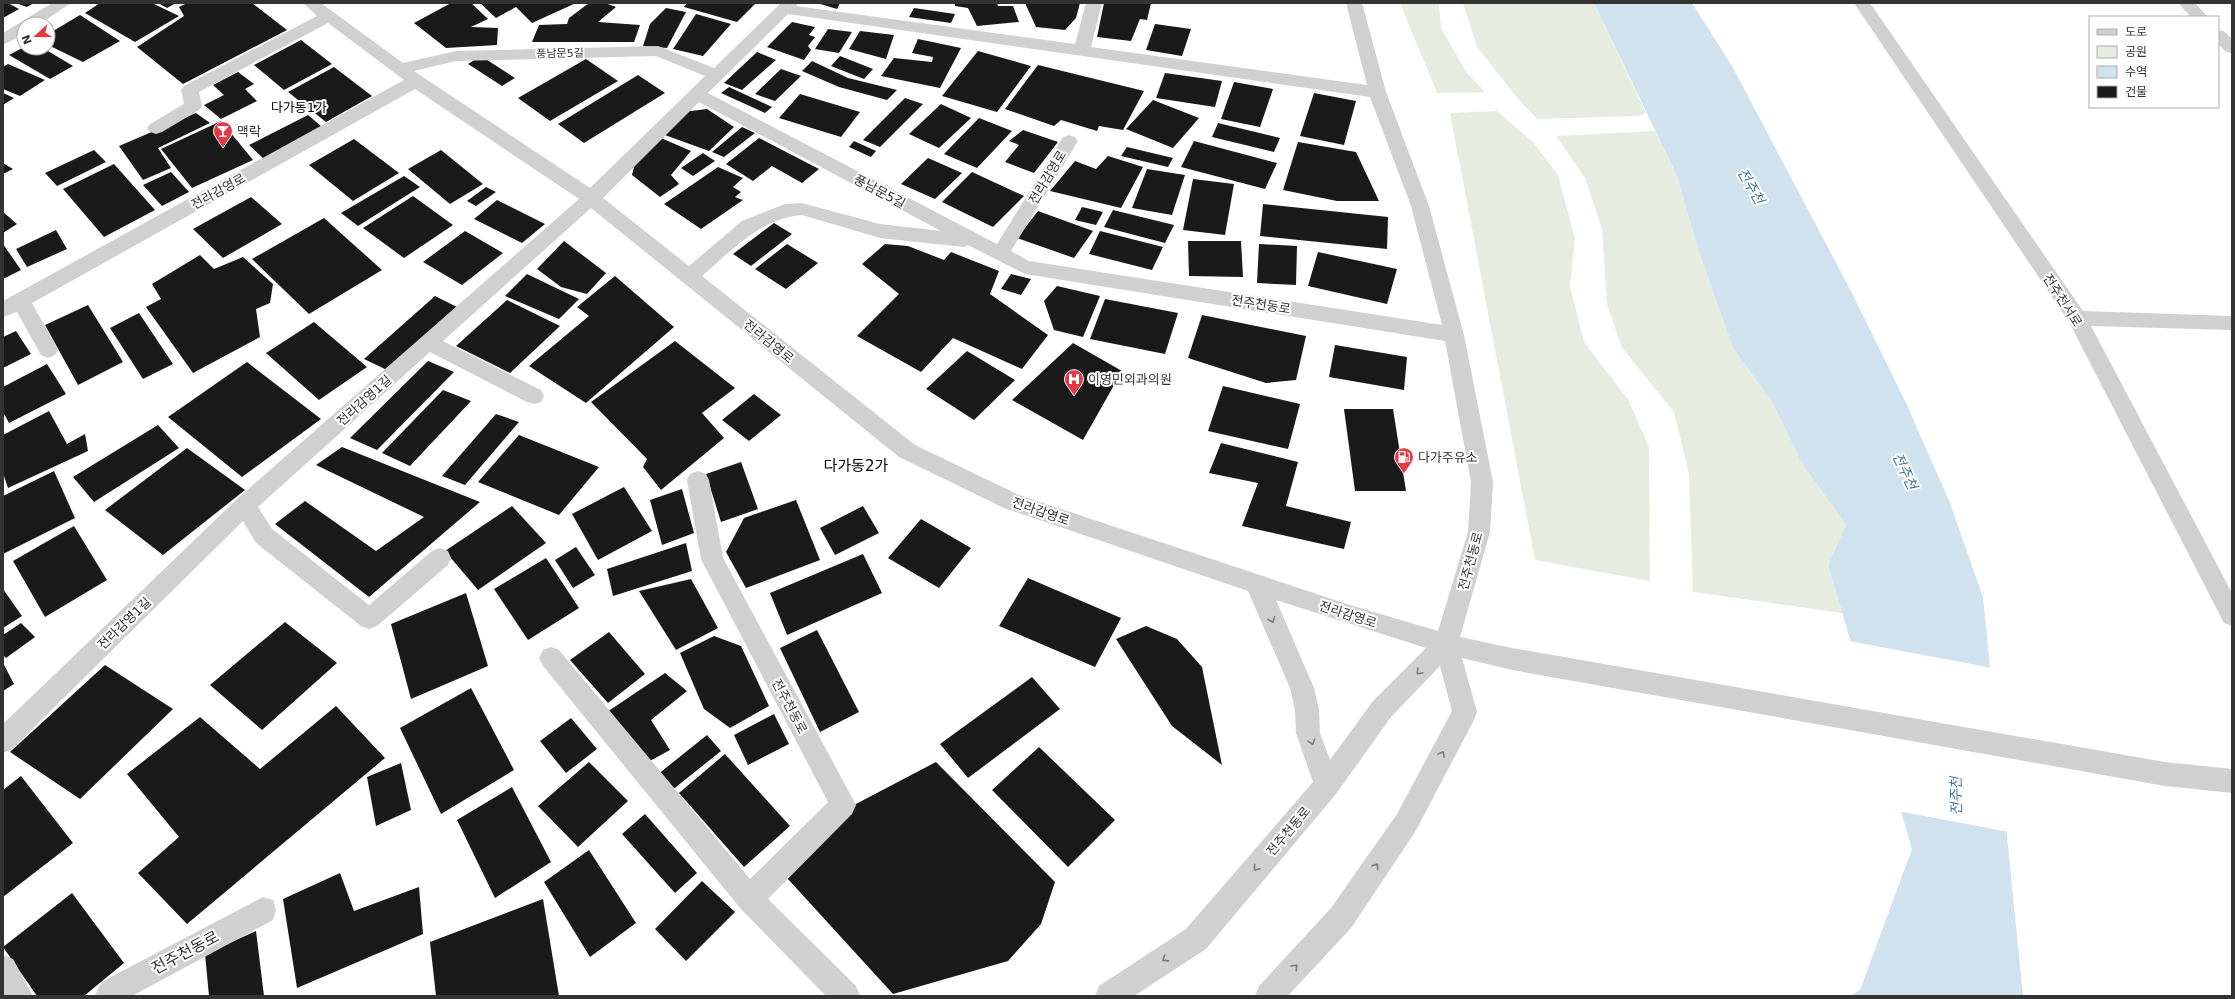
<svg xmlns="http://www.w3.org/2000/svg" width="2235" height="999" font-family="'DejaVu Sans','Noto Sans KR',sans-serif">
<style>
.green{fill:#e6ecdf}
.water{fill:#cfe2ee}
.pier{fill:#fff}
.building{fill:#1a1a1a}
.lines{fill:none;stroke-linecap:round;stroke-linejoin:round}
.minor{fill:#d0d0d0;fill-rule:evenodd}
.oneway{stroke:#7a7a7a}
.labels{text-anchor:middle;stroke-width:4;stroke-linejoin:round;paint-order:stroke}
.far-street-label{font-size:11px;fill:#333;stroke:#fff}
.far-quarter-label{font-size:13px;fill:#000;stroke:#fff}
.poi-label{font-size:13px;fill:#333;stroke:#fff;text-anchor:start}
.street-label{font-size:13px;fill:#333;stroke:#fff}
.water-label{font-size:14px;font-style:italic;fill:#3f7597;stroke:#fff}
.quarter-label{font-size:15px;fill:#000;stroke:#fff}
.near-street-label{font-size:16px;fill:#333;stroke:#fff}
</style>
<rect width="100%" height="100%" fill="#fff"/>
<g class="green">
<polygon points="1400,3 1439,3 1441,28 1467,73 1485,92 1437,93"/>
<polygon points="1463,3 1594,3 1646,113 1637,116 1537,119 1519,100 1477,47"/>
<polygon points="1497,111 1533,142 1558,175 1575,239 1570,286 1584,342 1629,401 1649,447 1650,581 1535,560 1450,113"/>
<polygon points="1655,131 1677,176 1698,249 1733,348 1773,403 1801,462 1846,525 1828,565 1842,613 1693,592 1689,474 1674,412 1622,348 1607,304 1602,229 1585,178 1556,136"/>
</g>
<polygon class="water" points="1594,3 1692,3 1732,66 1852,293 1906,403 1950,503 1983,597 2023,996 1850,996 1860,990 1912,849 1828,565 1846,525 1801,462 1773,403 1733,348 1698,249 1677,176"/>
<polygon class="pier" points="1849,641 1992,668 2009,832 1898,811"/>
<g class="building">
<polygon points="3,3 8,3 19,9 3,18"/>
<polygon points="16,3 34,3 27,7"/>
<polygon points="100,3 152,3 179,16 135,42 85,13"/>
<polygon points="158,3 176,3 167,8"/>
<polygon points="187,3 252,3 287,30 183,84 137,47 184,16 179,7"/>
<polygon points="451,3 471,3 488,19 471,27 498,28 497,45 446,48 414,23"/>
<polygon points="480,3 576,3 532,23 516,7 496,18"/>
<polygon points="589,3 605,3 616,7 598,22 640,25 634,42 532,42 539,25 567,24 569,18"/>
<polygon points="687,3 756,3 737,22 684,7"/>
<polygon points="817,3 840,3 837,9"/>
<polygon points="955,3 997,3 998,6 1013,6 1019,22 977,26 968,8 955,6"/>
<polygon points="1025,3 1080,3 1076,18 1065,30 1036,27"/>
<polygon points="1104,3 1151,3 1147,20 1140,19 1131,41 1097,37"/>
<polygon points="666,8 686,12 667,48 643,46 650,24"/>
<polygon points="914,8 955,14 951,23 909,17"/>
<polygon points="696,14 731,24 703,56 673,49"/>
<polygon points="80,15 120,41 83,62 48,45 48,34"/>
<polygon points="792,22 815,27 809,35 815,37 808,46 811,50 804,60 767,47"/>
<polygon points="1155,24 1191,29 1182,56 1146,50"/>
<polygon points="828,29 852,32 839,53 815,49"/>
<polygon points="860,31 894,35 886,59 849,49"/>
<polygon points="918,39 961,48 940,88 881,76 894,58 932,62 933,57 912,53"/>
<polygon points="301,40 332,64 284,90 254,65"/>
<polygon points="24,47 43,48 73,66 50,79 9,55"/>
<polygon points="978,51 1031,66 997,112 942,96"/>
<polygon points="757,52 776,60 742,90 724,83"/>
<polygon points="481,56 515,78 502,86 468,64"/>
<polygon points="840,56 873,69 864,79 831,66"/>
<polygon points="586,59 618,81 550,121 518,98"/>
<polygon points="812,61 848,78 897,90 887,100 839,87 802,71"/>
<polygon points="8,64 45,80 20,96 3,89 3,67"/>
<polygon points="1038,65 1144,91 1123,130 1099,126 1097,131 1061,120 1054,126 1005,109"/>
<polygon points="334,67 372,96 326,122 288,92"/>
<polygon points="781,69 801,76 775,101 755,94"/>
<polygon points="238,72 254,84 245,89 257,101 221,119 204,105 224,95 213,85"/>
<polygon points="1165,73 1222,81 1215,107 1156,98"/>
<polygon points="638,75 665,93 584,143 558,124"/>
<polygon points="1234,82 1273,89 1260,127 1221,119"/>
<polygon points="729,87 772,107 765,113 721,93"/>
<polygon points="3,93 14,98 3,105"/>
<polygon points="1314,93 1356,101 1344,145 1300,136"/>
<polygon points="800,94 860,112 841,137 779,118"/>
<polygon points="905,98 923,104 880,147 863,140"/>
<polygon points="1153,100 1199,118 1173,148 1126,129"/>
<polygon points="941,104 971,118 939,148 909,134"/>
<polygon points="707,109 734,127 709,151 662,134 683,112"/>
<polygon points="196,113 210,123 158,148 171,168 143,180 119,146"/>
<polygon points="308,115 322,127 264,159 249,145"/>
<polygon points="979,118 1012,131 977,168 944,154"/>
<polygon points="221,121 253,160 192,188 161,149"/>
<polygon points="1218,123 1280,138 1274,152 1212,137"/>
<polygon points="742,127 755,133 724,157 712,152"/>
<polygon points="1023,130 1058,142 1034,173 1005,162 1019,145 1009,141"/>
<polygon points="661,138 691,151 671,175 679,184 660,197 632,175 636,159"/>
<polygon points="759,138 819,169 802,183 772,166 753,181 726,164"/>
<polygon points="354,139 399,173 353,201 309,165"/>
<polygon points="854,141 876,151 871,157 849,147"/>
<polygon points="1194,141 1277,163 1265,189 1181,167"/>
<polygon points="1298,142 1356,152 1379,201 1337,201 1283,190"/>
<polygon points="1127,147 1173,158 1168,167 1121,156"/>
<polygon points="94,150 106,162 57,186 45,173"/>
<polygon points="441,150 483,184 450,204 408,169"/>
<polygon points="703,153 715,161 693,176 681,168"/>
<polygon points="1108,156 1143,167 1121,208 1050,191 1075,161 1096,169"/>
<polygon points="928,158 962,173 935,199 901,184"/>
<polygon points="3,163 13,169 3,174"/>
<polygon points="114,164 155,210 104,237 63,189"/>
<polygon points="718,167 743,178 733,187 741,192 735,197 743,200 701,229 664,204"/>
<polygon points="1147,169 1185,175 1172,215 1132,208"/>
<polygon points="171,172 189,192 162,206 143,185"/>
<polygon points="972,172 1024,196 993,227 942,202"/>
<polygon points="404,176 420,187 358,226 341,213"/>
<polygon points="1193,179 1234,184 1225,235 1183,230"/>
<polygon points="486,187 496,192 476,206 467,201"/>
<polygon points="413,196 453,225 404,258 363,228"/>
<polygon points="251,197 282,224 223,258 193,229"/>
<polygon points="497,200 545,224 522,243 474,219"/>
<polygon points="1263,204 1388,217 1387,249 1260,236"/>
<polygon points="1082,207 1103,212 1096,225 1075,220"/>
<polygon points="1113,210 1174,225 1165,243 1104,227"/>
<polygon points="1038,211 1093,231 1074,258 1017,238"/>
<polygon points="3,212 17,224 3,233"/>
<polygon points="324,218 382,270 309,314 252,259"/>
<polygon points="774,223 792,234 751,266 733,254"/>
<polygon points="56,230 67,249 27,267 16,249"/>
<polygon points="465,231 503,253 462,285 423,262"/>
<polygon points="1100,231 1163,247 1152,270 1089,254"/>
<polygon points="564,241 606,273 587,294 561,287 537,269"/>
<polygon points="1188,241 1241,241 1243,277 1189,276"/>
<polygon points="3,244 21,270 3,279"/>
<polygon points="787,244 818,263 786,289 755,269"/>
<polygon points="885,244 908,246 944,260 951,252 999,271 990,294 1048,335 1022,369 953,338 921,372 857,336 899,294 862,264"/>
<polygon points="1259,244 1297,246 1296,285 1257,283"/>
<polygon points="1318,252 1397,269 1387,304 1308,286"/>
<polygon points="200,255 214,269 243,257 273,284 270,303 256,309 260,337 193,373 146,307 161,299 152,284"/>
<polygon points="527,274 579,299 559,319 505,296"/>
<polygon points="1011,274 1031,279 1021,295 1001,289"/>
<polygon points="615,276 674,327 586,403 529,366 589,316 577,307"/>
<polygon points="1057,286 1100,296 1083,337 1054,330 1044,301"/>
<polygon points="435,296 457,307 387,370 364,359"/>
<polygon points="1105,299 1178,313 1165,354 1090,339"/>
<polygon points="507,300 560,326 510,373 456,346"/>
<polygon points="88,305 123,362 78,385 45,325"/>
<polygon points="139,313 173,364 143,379 110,328"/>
<polygon points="1202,315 1306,336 1296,380 1266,383 1188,358"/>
<polygon points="314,322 367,367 319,400 266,353"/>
<polygon points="16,331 31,354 3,368 3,337"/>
<polygon points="675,341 735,388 702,413 724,438 661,490 643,467 647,459 591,402"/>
<polygon points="1073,343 1122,371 1083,440 1012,400"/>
<polygon points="1335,345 1407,357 1404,390 1329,377"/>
<polygon points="967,351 1015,380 974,420 926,389"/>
<polygon points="428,361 454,372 377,450 350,438"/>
<polygon points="247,362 321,419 242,477 168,417"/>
<polygon points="47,364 66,394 9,423 3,412 3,387"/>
<polygon points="1223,386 1300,404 1288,449 1208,431"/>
<polygon points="443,390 471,401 410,466 382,453"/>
<polygon points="754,394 781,415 749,441 722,420"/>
<polygon points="1344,409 1393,409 1406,491 1355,491"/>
<polygon points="49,411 67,444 85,434 88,451 8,488 3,473 3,435"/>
<polygon points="496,414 519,422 465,485 442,476"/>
<polygon points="158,425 179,448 94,502 73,477"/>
<polygon points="519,435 599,467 559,515 478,482"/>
<polygon points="1221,443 1298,462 1286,506 1351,522 1344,549 1242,526 1258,483 1209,473"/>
<polygon points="342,447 480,502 369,597 275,524 305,501 376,551 424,517 316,465"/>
<polygon points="187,448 245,490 163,555 105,510"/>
<polygon points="741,462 758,509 721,522 706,474"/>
<polygon points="54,471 75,518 3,554 3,496"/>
<polygon points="624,487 652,531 598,560 572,514"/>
<polygon points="682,489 694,533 662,545 650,500"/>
<polygon points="796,500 820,560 746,588 726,552 744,518"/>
<polygon points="512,506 546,543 478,590 445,551"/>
<polygon points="863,506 879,533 835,555 820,528"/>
<polygon points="921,519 971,548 939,588 888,558"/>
<polygon points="74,526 107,580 45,617 13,561"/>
<polygon points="686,543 692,571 613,596 607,569"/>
<polygon points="576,547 595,575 573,588 555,560"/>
<polygon points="863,554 882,593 787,635 770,593"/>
<polygon points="546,558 579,608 528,640 494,589"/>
<polygon points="1028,578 1121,618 1095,667 999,626"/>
<polygon points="691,579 718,628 676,650 639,591"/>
<polygon points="3,589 22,616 3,628"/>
<polygon points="466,593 488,666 411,699 391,624"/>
<polygon points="285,622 337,663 262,730 210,685"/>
<polygon points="21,623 35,637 6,658 3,655 3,635"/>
<polygon points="1146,626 1177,639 1202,667 1222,765 1172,726 1116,639"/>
<polygon points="817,630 859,712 820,732 780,648"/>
<polygon points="609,632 645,674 608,703 570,660"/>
<polygon points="714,636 741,646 769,706 730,728 704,709 680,653"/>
<polygon points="3,663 14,684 3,691"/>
<polygon points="105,665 173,709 80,799 10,752"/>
<polygon points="665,673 687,691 651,720 670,750 646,763 607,712"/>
<polygon points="1032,677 1060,709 968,778 940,744"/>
<polygon points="471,688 514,770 441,814 400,728"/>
<polygon points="336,706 385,758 187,924 138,873 179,837 127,774 200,717 260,769"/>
<polygon points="774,714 789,744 748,765 734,735"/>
<polygon points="571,718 597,749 566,773 540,741"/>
<polygon points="707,735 721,751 671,791 657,775"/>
<polygon points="1039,747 1115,820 1068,867 992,790"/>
<polygon points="725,754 790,826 744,867 679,793"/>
<polygon points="589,762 628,801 578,847 538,806"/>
<polygon points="936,762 1055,882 1041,924 1008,961 893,994 787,878 854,805"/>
<polygon points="401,763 411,810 376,826 367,777"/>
<polygon points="21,776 73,843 3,897 3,790"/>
<polygon points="512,787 551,862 495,898 457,820"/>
<polygon points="645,814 697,873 675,893 622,834"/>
<polygon points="589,850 636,923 590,957 544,882"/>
<polygon points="340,873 354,911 419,887 423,934 297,988 283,899"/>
<polygon points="702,881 735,912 686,961 655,929"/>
<polygon points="72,893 124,963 84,996 37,996 3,947"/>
<polygon points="543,899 559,996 436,996 430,942"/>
<polygon points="256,931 264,996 209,996 205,954"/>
</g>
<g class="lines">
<g class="minor">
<polygon points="52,3 71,3 40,24 24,24 24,34 3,45 3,33"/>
<path d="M303 3H321L403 63 456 51 658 46 714 68 781 3H798L796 6 1075 44 1086 3H1102L1091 47 1367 85 1346 3H1362L1386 92 1429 206 1464 335 1493 482 1490 532 1460 637 1512 648 2165 762 2232 769V793L2165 786 1512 670 1462 658 1477 712 1474 720 1415 832 1351 928 1288 996H1255L1259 986 1331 908 1397 814 1452 711 1440 666 1391 717 1336 794 1206 949 1134 996H1095L1099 986 1186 929 1313 782 1296 733 1295 710 1290 688 1248 591 1004 508 899 457 591 208 443 341 541 390 544 396 541 402 534 404 527 402 430 352 258 507 272 529 369 605 432 551 440 548 448 551 451 558 448 565 377 626 369 629 361 626 256 543 243 521 12 749 3 753V724L237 499 579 199 415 89 32 303 58 350 55 355 48 358 41 355 17 312 3 317V301L404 80 328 23 199 92 202 106 199 110 162 132 156 134 150 132 147 128 150 124 184 104 181 90 184 86 317 16ZM788 14 1370 97 1411 206 1442 325 1029 261 1011 251 1078 141 1075 137 1069 135 1063 137 997 244 708 93ZM656 56 705 76 590 188 414 71 456 61ZM699 102 941 231 880 224 802 203 785 204 742 221 689 266 603 198ZM802 215 880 238 964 247 968 245 1025 274 1445 341 1471 482 1468 532 1438 631 1350 605 1019 495 915 445 702 276C731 251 761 218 802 215ZM1276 600 1426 648 1373 701 1330 760 1320 733 1319 710 1314 688Z"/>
<polygon points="1854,3 1870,3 2083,311 2232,316 2232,330 2091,326 2232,593 2232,626 2224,623 2069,322"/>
<polygon points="2178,3 2195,3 2208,17 2191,17"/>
<polygon points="2218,30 2224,31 2232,39 2232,53 2226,52 2218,44"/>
<polygon points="698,471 706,474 709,480 723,558 856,805 852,814 768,899 856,986 860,996 826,996 740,908 543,666 539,658 543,650 551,647 559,650 750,879 828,802 701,559 687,480 690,474"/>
<polygon points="263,897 273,900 276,910 273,920 132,996 95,996 99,986 105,980"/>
<polygon points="3,955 13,959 33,996 3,996"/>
</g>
</g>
<defs><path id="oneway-chevron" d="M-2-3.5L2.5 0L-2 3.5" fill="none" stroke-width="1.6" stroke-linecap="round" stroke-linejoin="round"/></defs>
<g class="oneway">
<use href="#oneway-chevron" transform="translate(1272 620) rotate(68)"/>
<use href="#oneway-chevron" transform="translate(1419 672) rotate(135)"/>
<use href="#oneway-chevron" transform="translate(1312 742) rotate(71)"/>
<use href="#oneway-chevron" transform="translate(1442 754) rotate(-62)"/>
<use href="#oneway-chevron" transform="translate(1376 866) rotate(-56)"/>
<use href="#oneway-chevron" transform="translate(1256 868) rotate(130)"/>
<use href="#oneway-chevron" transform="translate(1165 959) rotate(147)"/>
<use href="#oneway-chevron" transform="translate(1295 967) rotate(-47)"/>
</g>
<defs>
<symbol id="bar-pin" viewBox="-11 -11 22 30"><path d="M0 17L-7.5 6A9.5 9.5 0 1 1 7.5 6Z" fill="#e63946" stroke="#fff"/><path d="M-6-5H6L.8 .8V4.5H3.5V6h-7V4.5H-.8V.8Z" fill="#fff"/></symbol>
<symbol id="hospital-pin" viewBox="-11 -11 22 30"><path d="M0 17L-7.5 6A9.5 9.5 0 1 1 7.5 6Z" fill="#e63946" stroke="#fff"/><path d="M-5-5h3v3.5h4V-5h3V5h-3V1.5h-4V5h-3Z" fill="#fff"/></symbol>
<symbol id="fuel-pin" viewBox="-11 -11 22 30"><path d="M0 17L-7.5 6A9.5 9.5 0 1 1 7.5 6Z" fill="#e63946" stroke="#fff"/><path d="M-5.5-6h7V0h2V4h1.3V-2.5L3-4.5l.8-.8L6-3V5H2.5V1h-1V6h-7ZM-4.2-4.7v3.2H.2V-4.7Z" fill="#fff"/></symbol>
</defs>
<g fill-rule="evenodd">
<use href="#bar-pin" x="212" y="120" width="22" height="30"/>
<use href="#hospital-pin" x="1063" y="368" width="22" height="30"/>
<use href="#fuel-pin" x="1393" y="446" width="22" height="30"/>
</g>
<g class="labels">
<g class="far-street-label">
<text transform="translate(560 53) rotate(-1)" y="4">풍남문5길</text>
</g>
<g class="far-quarter-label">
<text x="299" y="112">다가동1가</text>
</g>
<g class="poi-label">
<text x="237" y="136">맥락</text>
<text x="1088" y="384">이영민외과의원</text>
<text x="1418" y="462">다가주유소</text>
</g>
<g class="street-label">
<text transform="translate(1047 177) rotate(-59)" y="5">전라감영로</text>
<text transform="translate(218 191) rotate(-29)" y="5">전라감영로</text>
<text transform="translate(880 191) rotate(28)" y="5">풍남문5길</text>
<text transform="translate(2063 300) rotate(57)" y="5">전주천서로</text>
<text transform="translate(1261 304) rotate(9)" y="5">전주천동로</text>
<text transform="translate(769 341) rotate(39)" y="5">전라감영로</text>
<text transform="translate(364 400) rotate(-42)" y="5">전라감영1길</text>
<text transform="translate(1041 511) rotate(19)" y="5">전라감영로</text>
<text transform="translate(1470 561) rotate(-75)" y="5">전주천동로</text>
<text transform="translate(1348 614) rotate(18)" y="5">전라감영로</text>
<text transform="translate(124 623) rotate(-44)" y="5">전라감영1길</text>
<text transform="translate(790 706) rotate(62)" y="5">전주천동로</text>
<text transform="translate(1288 831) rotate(-50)" y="5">전주천동로</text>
</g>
<g class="water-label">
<text transform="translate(1751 186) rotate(60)" y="5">전주천</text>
<text transform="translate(1905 471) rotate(65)" y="5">전주천</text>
<text transform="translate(1956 796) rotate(-91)" y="5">전주천</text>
</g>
<g class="quarter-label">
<text x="856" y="471">다가동2가</text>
</g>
<g class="near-street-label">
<text transform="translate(185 952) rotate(-28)" y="6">전주천동로</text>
</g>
</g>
<rect width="2235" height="999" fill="none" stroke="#333333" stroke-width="8"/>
<rect x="2089" y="16" width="130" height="92" fill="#ffffff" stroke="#adadad"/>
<rect x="2097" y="29" width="20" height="6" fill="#d0d0d0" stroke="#adadad"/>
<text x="2125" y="36" font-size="12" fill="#333333">도로</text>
<rect x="2097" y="46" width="20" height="12" fill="#e6ecdf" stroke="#adadad"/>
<text x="2125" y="56" font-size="12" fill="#333333">공원</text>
<rect x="2097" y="66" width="20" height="12" fill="#cfe2ee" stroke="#adadad"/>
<text x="2125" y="76" font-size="12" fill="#333333">수역</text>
<rect x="2097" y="86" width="20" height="12" fill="#1a1a1a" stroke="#adadad"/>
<text x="2125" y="96" font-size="12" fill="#333333">건물</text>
<g transform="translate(36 36) rotate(249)"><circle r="19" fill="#ffffff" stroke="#adadad"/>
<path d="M0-3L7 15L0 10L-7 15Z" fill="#e63946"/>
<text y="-6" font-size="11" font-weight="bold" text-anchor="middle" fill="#333333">N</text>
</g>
</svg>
